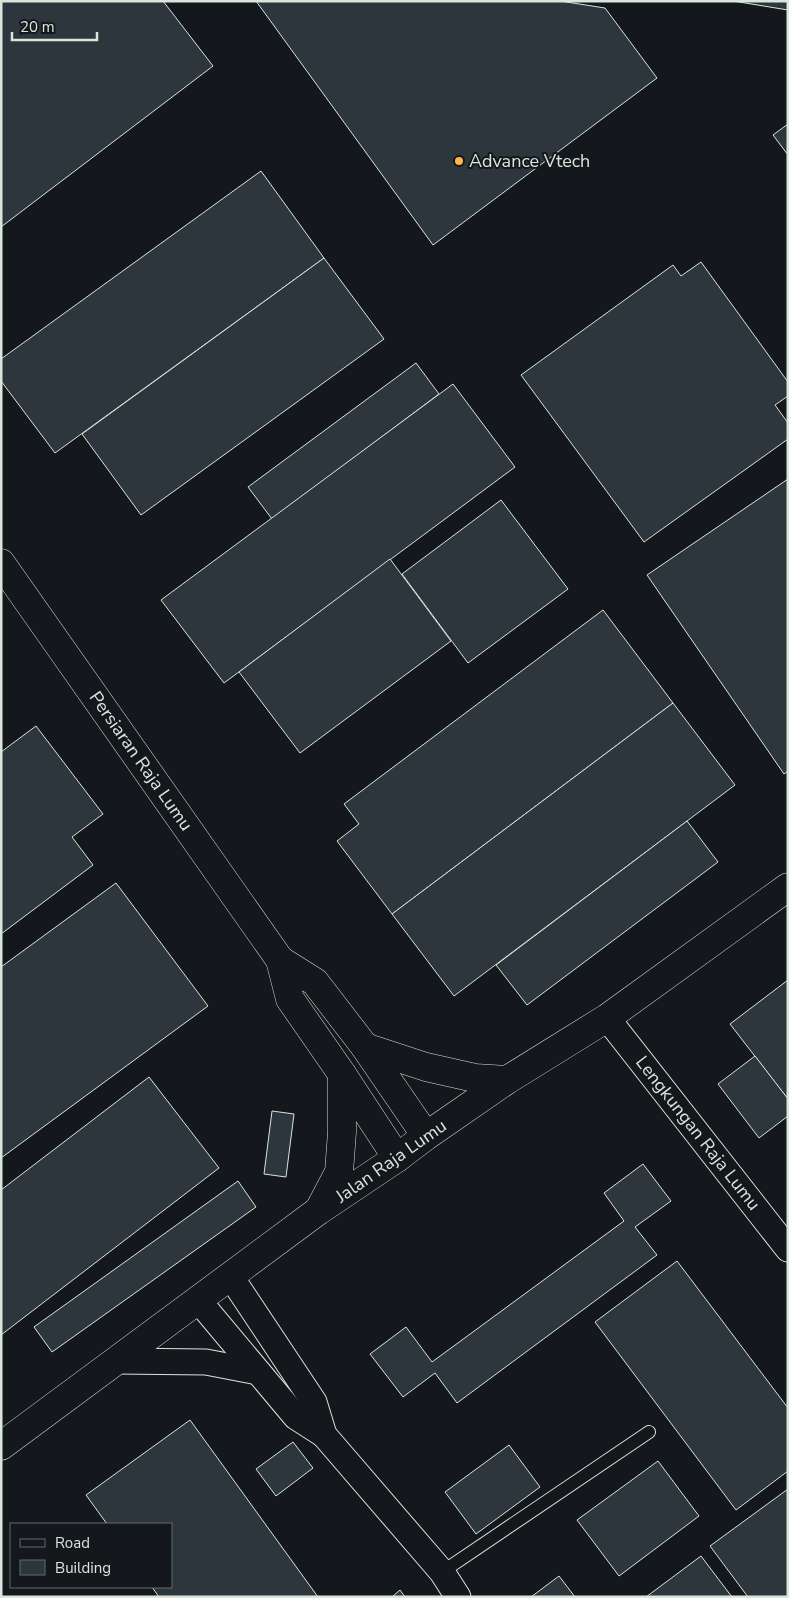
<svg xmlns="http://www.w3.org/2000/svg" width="789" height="1598" font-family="'Nunito Sans',sans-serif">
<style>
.building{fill:#2c363c;stroke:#d8e6dc}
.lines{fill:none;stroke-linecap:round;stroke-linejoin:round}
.lane-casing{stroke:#d8e6dc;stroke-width:14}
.street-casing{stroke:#d8e6dc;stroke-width:27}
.secondary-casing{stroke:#d8e6dc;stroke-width:29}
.lane{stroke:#14181c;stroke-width:12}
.street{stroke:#14181c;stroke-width:25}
.secondary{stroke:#14181c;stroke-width:28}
.poi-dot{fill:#ffb74d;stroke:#14181c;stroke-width:2}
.labels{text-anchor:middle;stroke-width:4;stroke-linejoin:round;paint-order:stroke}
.poi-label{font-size:18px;fill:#d8e6dc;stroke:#14181c;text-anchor:start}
.street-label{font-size:18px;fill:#d8e6dc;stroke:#14181c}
</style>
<rect width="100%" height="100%" fill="#14181c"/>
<g class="building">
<polygon points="1,1 163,1 213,66 1,227"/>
<polygon points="256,1 560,1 605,8 657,78 433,245"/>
<polygon points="733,1 788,1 788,10"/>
<polygon points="788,124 788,155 773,135"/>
<polygon points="261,171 324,258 55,453 1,381 1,359"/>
<polygon points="324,258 384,339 141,515 82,434"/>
<polygon points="701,262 788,382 788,396 775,405 788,423 788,439 644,542 521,375 673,265 681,276"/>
<polygon points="416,363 439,394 272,519 248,487"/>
<polygon points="453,384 515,467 224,683 161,600"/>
<polygon points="788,479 788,771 784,774 647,575"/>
<polygon points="501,500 568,589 468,663 402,574"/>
<polygon points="390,559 451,641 300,753 239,672"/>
<polygon points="603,610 673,703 392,914 337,841 359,824 344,804"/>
<polygon points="673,703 735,785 454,996 392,914"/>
<polygon points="36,726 103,814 72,837 93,865 1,934 1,752"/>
<polygon points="687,821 718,862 527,1005 496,965"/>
<polygon points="116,883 208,1006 1,1158 1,967"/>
<polygon points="788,980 788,1099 730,1024"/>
<polygon points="755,1056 788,1099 788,1116 759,1138 718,1084"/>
<polygon points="149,1077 219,1168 1,1335 1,1190"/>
<polygon points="272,1111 294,1114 286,1177 264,1174"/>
<polygon points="643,1164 671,1201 635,1227 657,1255 457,1403 435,1373 403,1397 370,1354 406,1327 432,1362 624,1221 604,1193"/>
<polygon points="238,1181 256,1207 52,1352 34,1327"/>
<polygon points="677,1261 788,1408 788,1471 736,1510 595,1322"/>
<polygon points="190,1420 318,1597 159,1597 152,1587 171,1587 171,1524 107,1524 86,1495"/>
<polygon points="293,1442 313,1468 276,1496 256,1469"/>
<polygon points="509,1445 540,1487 476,1534 445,1492"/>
<polygon points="658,1461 699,1516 619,1576 577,1520"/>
<polygon points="788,1489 788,1597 748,1597 710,1546"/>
<polygon points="701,1556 732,1597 646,1597"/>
<polygon points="559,1576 575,1597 531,1597"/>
<polygon points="400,1590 405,1597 392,1597"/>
</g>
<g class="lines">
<defs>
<polyline id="lane" points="442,1572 649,1432"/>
<g id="street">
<polyline points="607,1018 788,1249"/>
<polyline points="231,1277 314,1402 324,1435"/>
<polyline points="198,1300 296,1417 324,1435 442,1572 458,1597"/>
<polyline points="116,1361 206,1362 258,1372"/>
</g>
<g id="secondary">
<polyline points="1,563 280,960 290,999 342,1074 397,1158"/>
<polyline points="280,960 315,982 365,1047 426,1136"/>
<polyline points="365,1047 426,1067 475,1078 507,1080"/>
<polyline points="319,1210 339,1172 342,1132 342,1074"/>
<polyline points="1,1446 318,1211 397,1158 426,1136 507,1080 607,1018 788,887"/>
</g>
</defs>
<use href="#lane" class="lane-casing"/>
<use href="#street" class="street-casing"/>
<use href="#secondary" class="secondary-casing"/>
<use href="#lane" class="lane"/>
<use href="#street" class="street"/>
<use href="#secondary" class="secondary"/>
</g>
<circle class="poi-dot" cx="459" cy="161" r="5"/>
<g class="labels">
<g class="poi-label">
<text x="469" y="167">Advance Vtech</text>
</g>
<g class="street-label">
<text transform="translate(141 761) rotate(55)" y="6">Persiaran Raja Lumu</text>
<text transform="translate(698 1133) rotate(52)" y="6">Lengkungan Raja Lumu</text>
<text transform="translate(391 1161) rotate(-35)" y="6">Jalan Raja Lumu</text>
</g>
</g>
<rect width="789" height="1598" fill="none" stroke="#d8e6dc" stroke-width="5"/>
<rect x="10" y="1523" width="162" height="65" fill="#14181c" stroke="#626a69"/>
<rect x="20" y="1539" width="25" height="8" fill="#14181c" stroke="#626a69"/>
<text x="55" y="1548" font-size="15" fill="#d8e6dc">Road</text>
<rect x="20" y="1560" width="25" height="15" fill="#2c363c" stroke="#626a69"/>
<text x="55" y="1573" font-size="15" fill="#d8e6dc">Building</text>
<path d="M12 32v8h85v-8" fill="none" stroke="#d8e6dc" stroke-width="2.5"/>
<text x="20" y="32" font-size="15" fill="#d8e6dc" stroke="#14181c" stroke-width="4" paint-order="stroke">20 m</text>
</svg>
